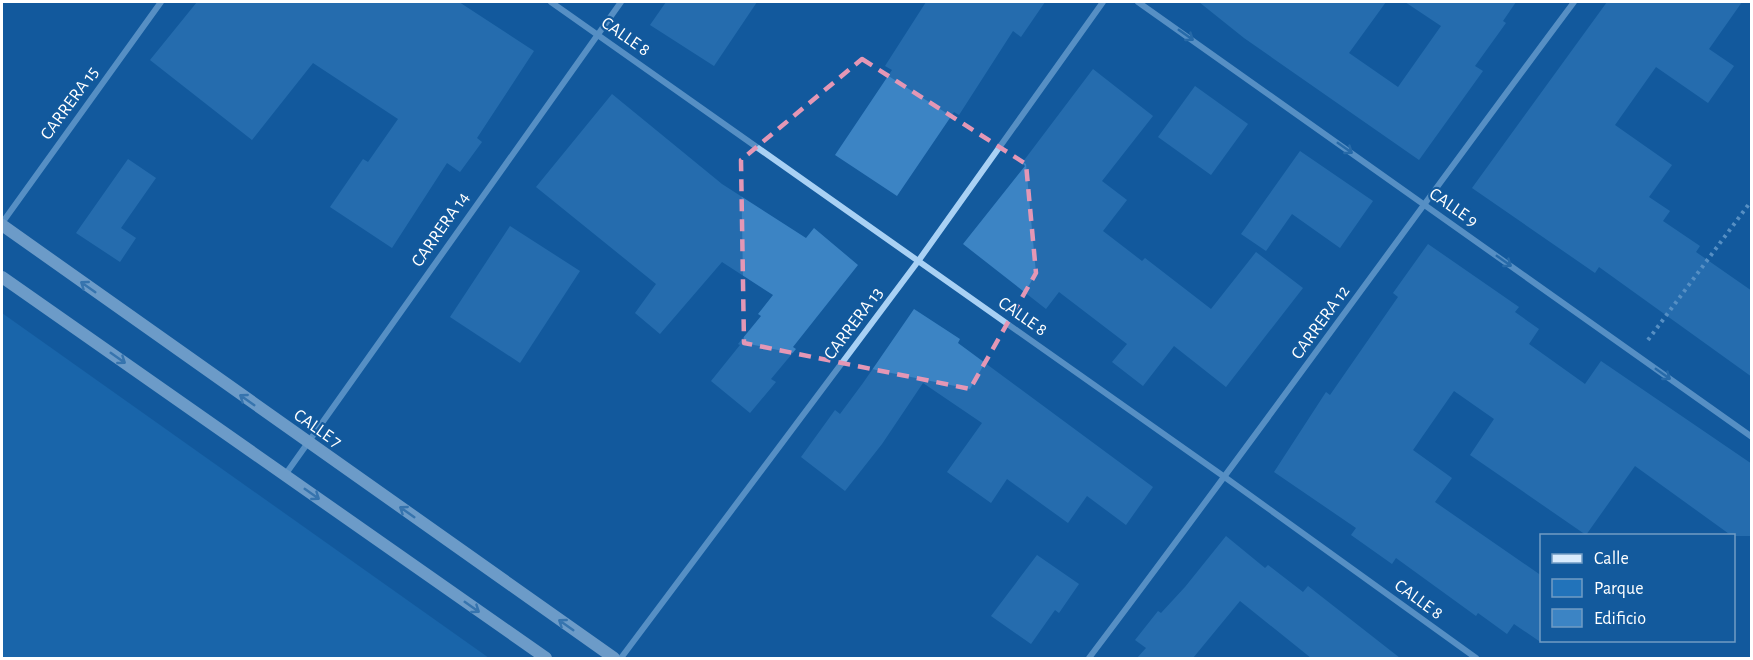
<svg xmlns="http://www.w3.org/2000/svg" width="1753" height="660" font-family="'Alegreya Sans',sans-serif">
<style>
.green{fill:#2273ba}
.building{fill:#3c84c4}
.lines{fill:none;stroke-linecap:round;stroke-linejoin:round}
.path{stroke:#a9d1f4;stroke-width:4;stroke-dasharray:3 4.5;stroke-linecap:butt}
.street{stroke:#a9d1f4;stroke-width:6}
.secondary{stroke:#d9ebfd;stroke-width:12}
.oneway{stroke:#407eb7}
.oneway2{stroke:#6294c3}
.marked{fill:none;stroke:#e497b5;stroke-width:4.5;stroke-dasharray:12 8;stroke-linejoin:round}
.labels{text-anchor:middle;stroke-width:4.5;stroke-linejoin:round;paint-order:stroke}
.street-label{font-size:18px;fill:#fff;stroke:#135a9d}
</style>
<rect width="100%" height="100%" fill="#135a9d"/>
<polygon class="green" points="2,313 489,658 2,658"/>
<g class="building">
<polygon points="197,2 459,2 534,51 477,138 482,142 460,172 447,163 392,248 330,207 363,159 368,162 398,119 313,63 252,140 150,60"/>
<polygon points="666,2 757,2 714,66 650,25"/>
<polygon points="926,2 1045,2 1021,37 1013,31 959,115 954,112 897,196 835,155 892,70 885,66"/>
<polygon points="1199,2 1386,2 1349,53 1398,87 1441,26 1405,2 1516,2 1503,21 1506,23 1475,66 1483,71 1419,160 1244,38"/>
<polygon points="1607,2 1742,2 1709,49 1734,66 1708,103 1656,67 1615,125 1672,165 1649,197 1670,211 1663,221 1700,246 1696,252 1752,291 1752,377 1599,267 1595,273 1472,188"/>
<polygon points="1093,69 1153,116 1102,181 1127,200 1103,231 1142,261 1145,258 1211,309 1256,252 1303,288 1226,387 1174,346 1143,386 1112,362 1127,344 1059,292 1046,309 963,244 1025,166 1022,163"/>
<polygon points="1195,86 1248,124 1211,175 1158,137"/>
<polygon points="612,94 722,184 806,238 814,228 858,265 793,347 796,349 771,379 776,382 750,413 711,381 740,345 738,344 761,316 758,314 773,295 722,262 660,334 635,313 656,284 536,187"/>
<polygon points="1300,151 1373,201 1340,248 1292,214 1266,251 1241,234"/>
<polygon points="128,159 156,178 121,228 136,238 120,262 76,233"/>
<polygon points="510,226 580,271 520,363 450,317"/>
<polygon points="1428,244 1519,307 1515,312 1539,329 1529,344 1585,384 1601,361 1752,464 1752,536 1732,536 1635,466 1586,535 1470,455 1494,419 1454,391 1413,450 1452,478 1435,502 1542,576 1542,643 1514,624 1507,634 1478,613 1476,616 1396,558 1392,564 1351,535 1356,528 1274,472 1326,392 1330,395 1398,297 1393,293"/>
<polygon points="914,309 960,339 958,343 1153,487 1126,525 1087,496 1068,523 1007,479 991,503 947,472 982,423 923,383 882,444 845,491 801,457 835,410 840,414 863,383"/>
<polygon points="1226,536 1265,568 1268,565 1303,592 1308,586 1400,658 1311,658 1240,601 1193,658 1137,658 1146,648 1135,640 1158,611 1161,613 1185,587"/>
<polygon points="1037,555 1079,584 1059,613 1055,610 1031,644 991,616"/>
</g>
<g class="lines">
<polyline class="path" points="1648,340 1749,204"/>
<g class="street">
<polyline points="551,2 1226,478 1476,658"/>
<polyline points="1138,2 1752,437"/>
<polyline points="2,223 161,2"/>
<polyline points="285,475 621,2"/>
<polyline points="621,658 919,260 1103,2"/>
<path d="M1089 658C1253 441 1411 220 1574 2"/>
</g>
<g class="secondary">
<polyline points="2,225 614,658"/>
<polyline points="2,277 546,658"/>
</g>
</g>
<defs><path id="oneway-shaft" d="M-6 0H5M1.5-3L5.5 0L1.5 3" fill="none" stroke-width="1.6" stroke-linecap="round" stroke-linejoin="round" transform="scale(1.5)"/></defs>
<g class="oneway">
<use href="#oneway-shaft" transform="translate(1186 35) rotate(35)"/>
<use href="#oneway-shaft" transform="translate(1345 148) rotate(35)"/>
<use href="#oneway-shaft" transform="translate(1504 261) rotate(35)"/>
<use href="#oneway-shaft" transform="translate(1663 374) rotate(35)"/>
</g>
<g class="oneway2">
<use href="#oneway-shaft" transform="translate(88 287) rotate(-145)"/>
<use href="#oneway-shaft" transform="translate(118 358) rotate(35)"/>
<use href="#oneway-shaft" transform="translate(247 400) rotate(-145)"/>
<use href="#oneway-shaft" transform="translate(312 494) rotate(35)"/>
<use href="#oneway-shaft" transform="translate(407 512) rotate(-145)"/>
<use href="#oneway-shaft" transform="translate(472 607) rotate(35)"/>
<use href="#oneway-shaft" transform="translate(566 625) rotate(-145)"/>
</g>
<path d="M0 0H1753V660H0ZM862 59 1026 164 1036 273 970 389 744 343 741 160Z" fill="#135a9d" fill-opacity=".55" fill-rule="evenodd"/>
<path class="marked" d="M862 59 1026 164 1036 273 970 389 744 343 741 160Z"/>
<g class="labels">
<g class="street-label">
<text transform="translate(626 36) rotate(35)" y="6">CALLE 8</text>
<text transform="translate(69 103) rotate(-54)" y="6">CARRERA 15</text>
<text transform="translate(1454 207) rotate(35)" y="6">CALLE 9</text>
<text transform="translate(440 229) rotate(-55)" y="6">CARRERA 14</text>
<text transform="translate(1023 316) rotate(35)" y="6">CALLE 8</text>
<text transform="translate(1320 322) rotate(-54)" y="6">CARRERA 12</text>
<text transform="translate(853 323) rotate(-53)" y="6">CARRERA 13</text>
<text transform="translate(318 428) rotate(35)" y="6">CALLE 7</text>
<text transform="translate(1419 599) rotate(36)" y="6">CALLE 8</text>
</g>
</g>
<rect width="1753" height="660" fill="none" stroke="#ffffff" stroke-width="6"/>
<rect x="1540" y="534" width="195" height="108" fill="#135a9d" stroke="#719cc4" stroke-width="1.5"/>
<rect x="1552" y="554" width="30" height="9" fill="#d9ebfd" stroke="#719cc4" stroke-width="1.5"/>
<text x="1594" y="564" font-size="18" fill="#ffffff">Calle</text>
<rect x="1552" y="579" width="30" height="18" fill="#2273ba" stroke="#719cc4" stroke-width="1.5"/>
<text x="1594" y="594" font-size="18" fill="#ffffff">Parque</text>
<rect x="1552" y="609" width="30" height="18" fill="#3c84c4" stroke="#719cc4" stroke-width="1.5"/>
<text x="1594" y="624" font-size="18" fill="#ffffff">Edificio</text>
</svg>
